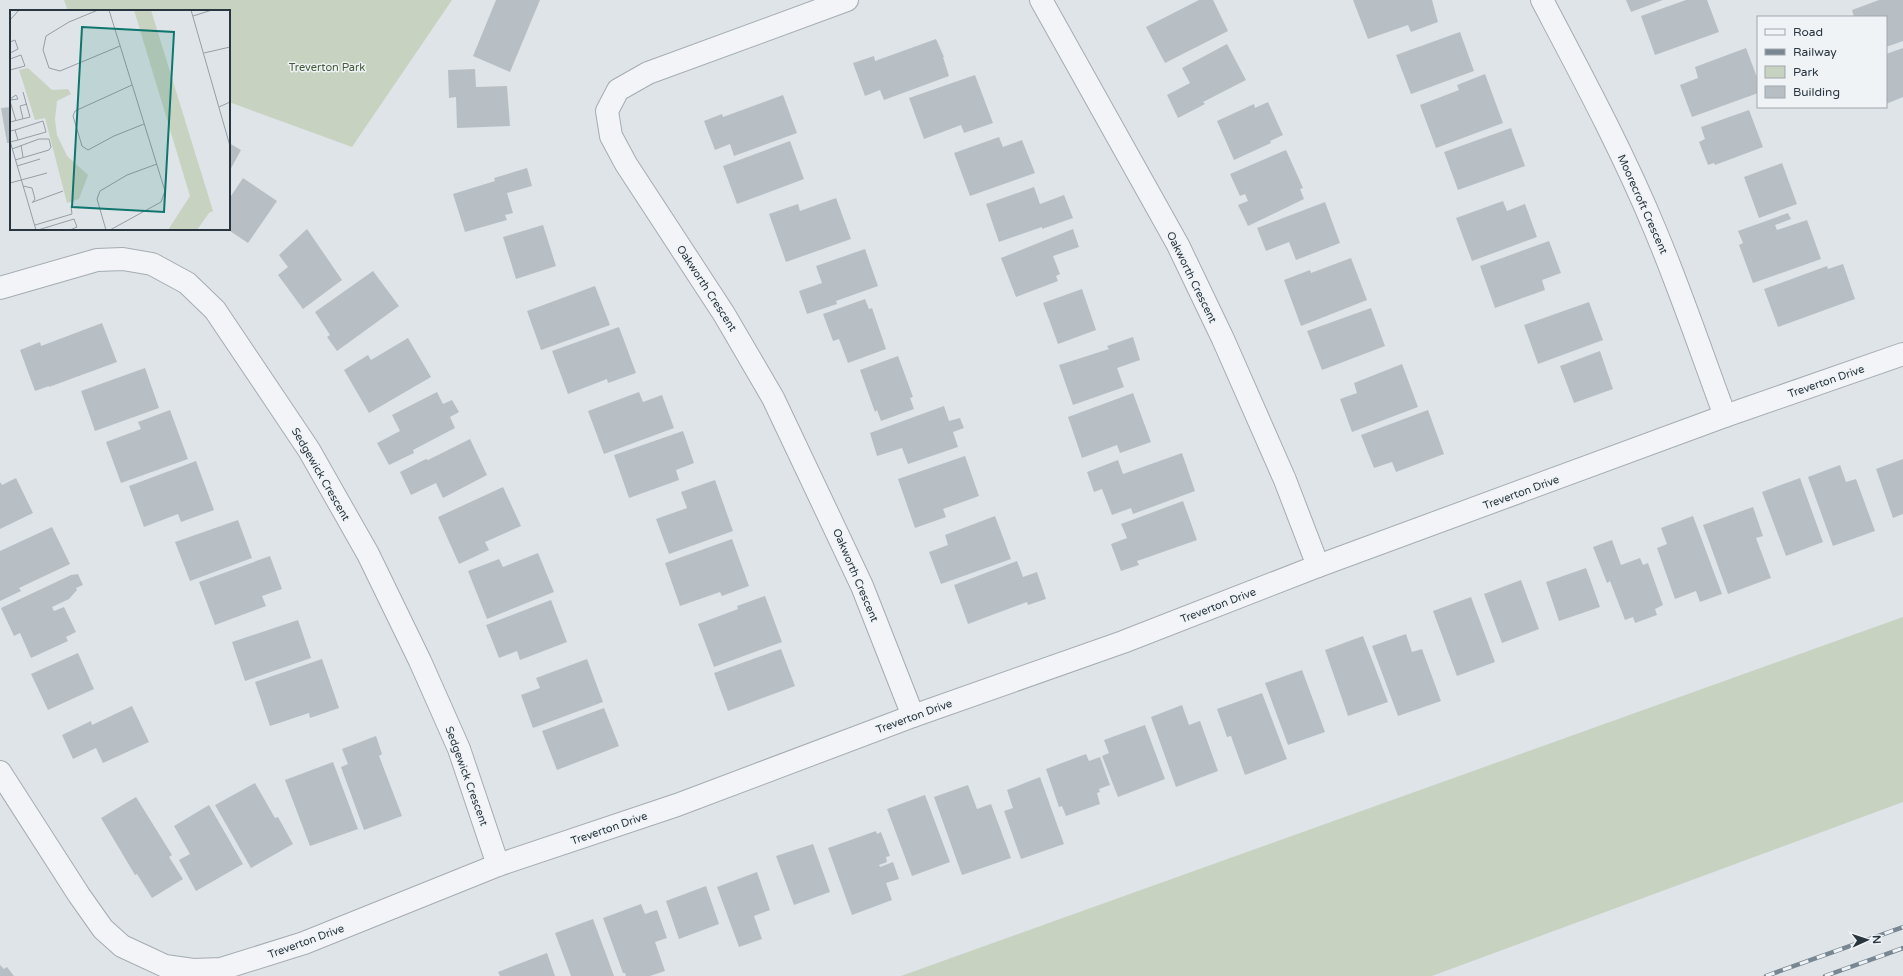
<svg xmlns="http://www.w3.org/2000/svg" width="1903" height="976" font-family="'Varela Round',sans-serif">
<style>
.green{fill:#c8d2c1}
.building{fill:#b7bfc5}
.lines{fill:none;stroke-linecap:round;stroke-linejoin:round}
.minor-casing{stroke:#a5acb2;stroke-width:24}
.minor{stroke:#f2f4f7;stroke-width:22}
.rail-casing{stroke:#798792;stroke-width:4.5}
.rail{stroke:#eff3f6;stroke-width:3;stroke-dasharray:9;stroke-linecap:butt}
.labels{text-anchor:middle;stroke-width:3;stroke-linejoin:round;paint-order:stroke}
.park-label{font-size:11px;fill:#435b36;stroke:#eff3f6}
.street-label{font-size:11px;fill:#29353f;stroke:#eff3f6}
.inset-road{fill:none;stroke:#969ea4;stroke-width:1}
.view{fill:#0f766e;fill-opacity:0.15;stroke:#0f766e;stroke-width:2}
.inset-edge{fill:none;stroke:#29353f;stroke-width:2}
</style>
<rect width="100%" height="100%" fill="#dfe4e8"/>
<g class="green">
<polygon points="64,0 452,0 352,147 229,102 229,11 68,11"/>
<polygon points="1903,617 1903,802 1432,976 901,976"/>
</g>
<g class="building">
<polygon points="496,0 540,0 510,72 473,56"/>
<polygon points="1199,0 1213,0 1228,31 1165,63 1146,27"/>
<polygon points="1353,0 1432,0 1438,22 1411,32 1408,25 1368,39"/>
<polygon points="1626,0 1663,0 1631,12"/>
<polygon points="1686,0 1707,0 1719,32 1655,55 1641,16"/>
<polygon points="1879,0 1903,0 1903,41 1886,47 1886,17 1854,17 1852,10"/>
<polygon points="1460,32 1474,71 1411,94 1396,55"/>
<polygon points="936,39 944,57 943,57 949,76 884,100 880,90 865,96 853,63 874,56 875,61"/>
<polygon points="1227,44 1246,80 1203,102 1205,104 1178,118 1167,95 1190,83 1182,68"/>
<polygon points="1746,48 1758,80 1758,93 1692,117 1680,85 1698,78 1695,67"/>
<polygon points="1903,48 1903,97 1886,104 1886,54"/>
<polygon points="475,69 476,87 507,86 510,126 457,128 456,97 449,98 448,70"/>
<polygon points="1485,74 1503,123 1436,148 1420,105 1459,90 1457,85"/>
<polygon points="975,75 993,123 964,133 961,125 924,139 909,98"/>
<polygon points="783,95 797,133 734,156 730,144 715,150 704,121 722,114 723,117"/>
<polygon points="1268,102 1283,135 1270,141 1271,143 1234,160 1217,121 1254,104 1255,108"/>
<polygon points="11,107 11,143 7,143 1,108"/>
<polygon points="1749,110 1763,147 1715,165 1714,163 1708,165 1699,142 1705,139 1701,127"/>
<polygon points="1511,128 1525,166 1458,190 1444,152"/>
<polygon points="999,137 1003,147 1022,140 1035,173 970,196 954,153"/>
<polygon points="790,141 804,179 737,204 723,166"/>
<polygon points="229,143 241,150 229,172"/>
<polygon points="1286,150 1303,188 1300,189 1304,199 1248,226 1238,205 1248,201 1245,194 1240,196 1230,174"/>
<polygon points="1782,163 1797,204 1759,218 1744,177"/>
<polygon points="527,168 532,186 507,193 513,213 505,215 507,220 465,232 453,194 495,181 494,178"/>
<polygon points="243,178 277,201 248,243 227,229 229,229 229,199"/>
<polygon points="1034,187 1040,204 1064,195 1073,218 1042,229 1042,227 999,242 986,204"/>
<polygon points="836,198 851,239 786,262 769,214 798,204 800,211"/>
<polygon points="1503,201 1507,211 1525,204 1537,237 1472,261 1456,218"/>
<polygon points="1325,202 1340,243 1296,260 1289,242 1266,251 1257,228"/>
<polygon points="1788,213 1791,219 1775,225 1777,230 1807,220 1821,259 1753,283 1739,245 1743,243 1738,231"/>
<polygon points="543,225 556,266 516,279 503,237"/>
<polygon points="307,229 342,280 303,309 278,275 288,267 279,255"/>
<polygon points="1073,229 1079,247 1053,256 1060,274 1056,276 1058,281 1016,297 1001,258"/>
<polygon points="1549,241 1561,273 1542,280 1545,290 1495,308 1480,266"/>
<polygon points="865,249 878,286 836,301 837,304 807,314 799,291 822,283 816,266"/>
<polygon points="1351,258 1367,300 1301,326 1284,280 1310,270 1311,273"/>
<polygon points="1843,264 1855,299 1778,327 1764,289 1827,266 1828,269"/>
<polygon points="373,271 399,306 337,351 327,337 330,335 315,312"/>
<polygon points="595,286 610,325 541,350 527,311"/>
<polygon points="1082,289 1096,330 1058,344 1043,303"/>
<polygon points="865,299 869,309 872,308 886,349 848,363 839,339 833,341 823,314"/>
<polygon points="1589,302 1603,340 1538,364 1524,325"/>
<polygon points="1371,308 1385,346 1322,370 1307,331"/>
<polygon points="102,323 117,362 49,387 49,386 35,391 20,350 40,342 41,346"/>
<polygon points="619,327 636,373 608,383 607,379 568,394 552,351"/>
<polygon points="1133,337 1140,360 1117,368 1124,387 1073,405 1059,365 1109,349 1107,346"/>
<polygon points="408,338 431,377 369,413 344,370 368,355 371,360"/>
<polygon points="1600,351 1613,389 1574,403 1560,366"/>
<polygon points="898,356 913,397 910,398 914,409 881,421 877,410 875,412 860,370"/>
<polygon points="1402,364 1418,407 1352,432 1340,399 1357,393 1354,383"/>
<polygon points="145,368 159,408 95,431 81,391"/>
<polygon points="437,392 443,404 452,400 459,412 450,417 455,428 413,450 414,453 389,465 377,443 400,431 392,415"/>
<polygon points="639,392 643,402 662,395 674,428 604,454 588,411"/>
<polygon points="1133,393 1151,442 1120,453 1117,445 1082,458 1068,417"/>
<polygon points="944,406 949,421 960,418 964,428 953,432 958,447 908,464 902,448 877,456 870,433"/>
<polygon points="170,410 188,459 121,483 106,442 141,429 138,422"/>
<polygon points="1428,410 1444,454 1396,472 1392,462 1374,468 1361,435"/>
<polygon points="683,431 694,463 676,470 679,480 629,498 614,455"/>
<polygon points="470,439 487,475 443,498 436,483 411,495 400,472 426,459 428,460"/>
<polygon points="1182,453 1195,491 1133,514 1131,508 1112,515 1102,489 1094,492 1087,472 1118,460 1123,474"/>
<polygon points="965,456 979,496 943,509 946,517 915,528 898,479"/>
<polygon points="1903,459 1903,514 1893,518 1876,469"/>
<polygon points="196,461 214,510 181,522 178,514 144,527 129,486"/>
<polygon points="1840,465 1846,482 1856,479 1875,531 1833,546 1808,477"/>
<polygon points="16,478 33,513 0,529 0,482 2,485"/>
<polygon points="1800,478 1823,542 1786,556 1762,492"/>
<polygon points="715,480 733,531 669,554 656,519 687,508 681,492"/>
<polygon points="503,487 521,526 485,542 489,550 459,564 438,517"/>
<polygon points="1183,501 1197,540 1137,561 1139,565 1121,571 1111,544 1127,538 1121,524"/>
<polygon points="1753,507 1763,536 1756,538 1771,578 1728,594 1703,525"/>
<polygon points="995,516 1011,559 941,584 929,552 948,545 945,535"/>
<polygon points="1693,516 1722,594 1700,602 1696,591 1675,599 1657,548 1667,544 1661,528"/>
<polygon points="238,520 252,558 190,581 175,542"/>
<polygon points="52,527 70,564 19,588 21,591 0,601 0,551"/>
<polygon points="732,539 749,586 722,596 720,592 680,606 665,563"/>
<polygon points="1612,540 1621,565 1640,558 1643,565 1648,563 1663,605 1655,609 1657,615 1635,623 1633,617 1625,620 1610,581 1607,583 1593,547"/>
<polygon points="538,553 554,592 487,619 468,571 499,559 503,567"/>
<polygon points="270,556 282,589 262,596 266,606 215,625 199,582"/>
<polygon points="1017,561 1023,577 1037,572 1046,599 1028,605 1027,602 968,624 954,585"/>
<polygon points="1586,568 1600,607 1559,621 1546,582"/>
<polygon points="78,574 83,585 76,588 77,590 69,599 52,607 54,611 64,607 76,632 66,637 68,641 31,658 20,633 14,636 1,608 71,575"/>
<polygon points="1521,580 1539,629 1502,643 1484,594"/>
<polygon points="765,596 782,642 714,667 698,624 738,609 737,606"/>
<polygon points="1471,597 1495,662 1457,676 1433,611"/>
<polygon points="551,600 567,642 520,660 517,651 499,658 486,625"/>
<polygon points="298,620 311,658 245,681 232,642"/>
<polygon points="1406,634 1412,652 1422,649 1441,701 1398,716 1372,646"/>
<polygon points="1363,636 1388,702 1348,716 1325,650"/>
<polygon points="781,649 795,686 728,711 714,673"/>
<polygon points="78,653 94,689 48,710 31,674"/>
<polygon points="322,659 339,708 310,718 309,713 270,726 255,682"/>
<polygon points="587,659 603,702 533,728 521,695 540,688 536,678"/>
<polygon points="1302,670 1325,732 1288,745 1265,683"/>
<polygon points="1262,693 1287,759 1245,775 1231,736 1227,737 1217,709"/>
<polygon points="1182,705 1189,725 1200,721 1218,771 1176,787 1151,717"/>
<polygon points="132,706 149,742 103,763 96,748 73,759 62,735 91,721 92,725"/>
<polygon points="604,708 619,746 557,770 542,731"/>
<polygon points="1145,725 1165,779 1118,797 1102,756 1109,753 1104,740"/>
<polygon points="376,736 382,754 379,756 402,816 364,830 341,767 348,764 342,749"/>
<polygon points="1086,754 1089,761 1100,757 1110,785 1099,789 1100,792 1097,793 1100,804 1066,816 1062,806 1059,807 1046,769"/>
<polygon points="333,762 358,829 310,846 285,780"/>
<polygon points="1040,777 1064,844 1021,859 1004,811 1013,808 1007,790"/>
<polygon points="255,783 275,818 278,817 293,844 251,868 215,805"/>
<polygon points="968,785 977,809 991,804 1011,858 962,875 934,797"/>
<polygon points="925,795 950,862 912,876 887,809"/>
<polygon points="136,797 172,855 169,857 183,879 152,898 137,874 135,875 101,818"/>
<polygon points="209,805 243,864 196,891 179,860 190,854 174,826"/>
<polygon points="876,831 877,834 881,832 890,856 886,857 887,862 879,865 880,867 893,862 899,879 886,883 892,900 852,915 828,848"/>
<polygon points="813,844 830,892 794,905 776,856"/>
<polygon points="757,872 770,910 754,916 762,939 739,947 717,887"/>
<polygon points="706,886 719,924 679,939 666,901"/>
<polygon points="641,904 645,914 657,910 667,938 655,942 665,971 650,976 626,976 625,973 623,973 603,918"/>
<polygon points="593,919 614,976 571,976 555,933"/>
<polygon points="547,953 555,976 500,976 498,972"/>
<polygon points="0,965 4,969 7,967 14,976 0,976"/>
</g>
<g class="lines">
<defs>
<g id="minor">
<polyline points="847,0 648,73 618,90 607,111 611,136 626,164 724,314 773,398 862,586 913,716"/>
<polyline points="1041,0 1178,245 1223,339 1285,480 1318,566"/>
<path d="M1542 0C1582 76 1623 152 1656 232 1681 292 1702 354 1725 416"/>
<polyline points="0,288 97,260 123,259 152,264 187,283 215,310 309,450 368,554 420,661 459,749 498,865"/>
<polyline points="0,772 79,895 103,929 122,946 165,966 193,970 221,969 304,943 498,865 677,805 913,716 1123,642 1318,566 1725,416 1903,354"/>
</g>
</defs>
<use href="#minor" class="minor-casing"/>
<use href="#minor" class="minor"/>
<defs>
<g id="rail">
<polyline points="1766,976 1903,927"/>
<polyline points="1825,976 1903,948"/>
</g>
</defs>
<use href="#rail" class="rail-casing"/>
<use href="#rail" class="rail"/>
</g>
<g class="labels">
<g class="park-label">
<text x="327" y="71">Treverton Park</text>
</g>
<g class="street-label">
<text transform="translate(1643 204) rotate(66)" y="4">Moorecroft Crescent</text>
<text transform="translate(1192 277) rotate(64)" y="4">Oakworth Crescent</text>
<text transform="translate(707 288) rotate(57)" y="4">Oakworth Crescent</text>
<text transform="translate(1826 381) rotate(-19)" y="4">Treverton Drive</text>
<text transform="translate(321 474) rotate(60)" y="4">Sedgewick Crescent</text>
<text transform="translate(1521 492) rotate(-20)" y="4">Treverton Drive</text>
<text transform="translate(856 575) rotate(67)" y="4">Oakworth Crescent</text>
<text transform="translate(1218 605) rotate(-21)" y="4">Treverton Drive</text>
<text transform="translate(914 716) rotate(-20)" y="4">Treverton Drive</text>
<text transform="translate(467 776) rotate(70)" y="4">Sedgewick Crescent</text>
<text transform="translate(609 828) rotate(-19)" y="4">Treverton Drive</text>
<text transform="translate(306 941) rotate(-20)" y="4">Treverton Drive</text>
</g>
</g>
<g transform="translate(10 10)">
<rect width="220" height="220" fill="#dfe4e8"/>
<path d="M124 0H141L203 201 199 203 187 220H158L180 186ZM18 58 42 80 58 79 61 84 47 91 45 110 47 125 57 146 78 165 69 189 57 193 35 108 25 110 9 60Z" fill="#c8d2c1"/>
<path class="inset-road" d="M88 0 59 12 36 26 33 40 39 58 50 61 110 36M99 0 155 181 151 192 100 220M181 0 220 136M183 6 202 0M0 10 9 0M0 32 5 30 8 39 0 43M194 43 220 37M0 49 11 45 15 56 0 60M122 75 65 101 63 106 72 136 78 140 104 126 134 114M0 89 6 85 8 89 0 90M0 91 6 111M209 97 220 92M13 109 10 96 17 94M0 112 20 107 13 82M5 120 33 111 36 122 8 130M0 121 5 120 8 130 0 132M0 131 26 220M11 135 13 147M2 139 29 129H39L41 137 39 140 5 150M7 156 30 149M0 173 37 163M13 176 22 178 25 189 22 193M23 192 53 181M25 215 62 204 61 196M28 220 64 209 67 217 60 220M96 220 87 189 90 181 117 165 147 154"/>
<path class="view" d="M72 17 164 22 154 202 62 197Z"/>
<rect width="220" height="220" class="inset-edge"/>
</g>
<rect x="1757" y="16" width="130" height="92" fill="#eff3f6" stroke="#a0a7ad"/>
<rect x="1765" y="29" width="20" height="6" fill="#f2f4f7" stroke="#a0a7ad"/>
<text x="1793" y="36" font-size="12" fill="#29353f">Road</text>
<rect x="1765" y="49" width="20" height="6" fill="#798792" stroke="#a0a7ad"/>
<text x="1793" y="56" font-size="12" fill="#29353f">Railway</text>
<rect x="1765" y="66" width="20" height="12" fill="#c8d2c1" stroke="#a0a7ad"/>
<text x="1793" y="76" font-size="12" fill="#29353f">Park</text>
<rect x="1765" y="86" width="20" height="12" fill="#b7bfc5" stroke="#a0a7ad"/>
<text x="1793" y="96" font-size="12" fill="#29353f">Building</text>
<g transform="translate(1867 940) rotate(87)" stroke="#eff3f6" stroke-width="3" paint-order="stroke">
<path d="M0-3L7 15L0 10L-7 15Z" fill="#29353f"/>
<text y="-6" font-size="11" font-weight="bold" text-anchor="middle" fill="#29353f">N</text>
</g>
</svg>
